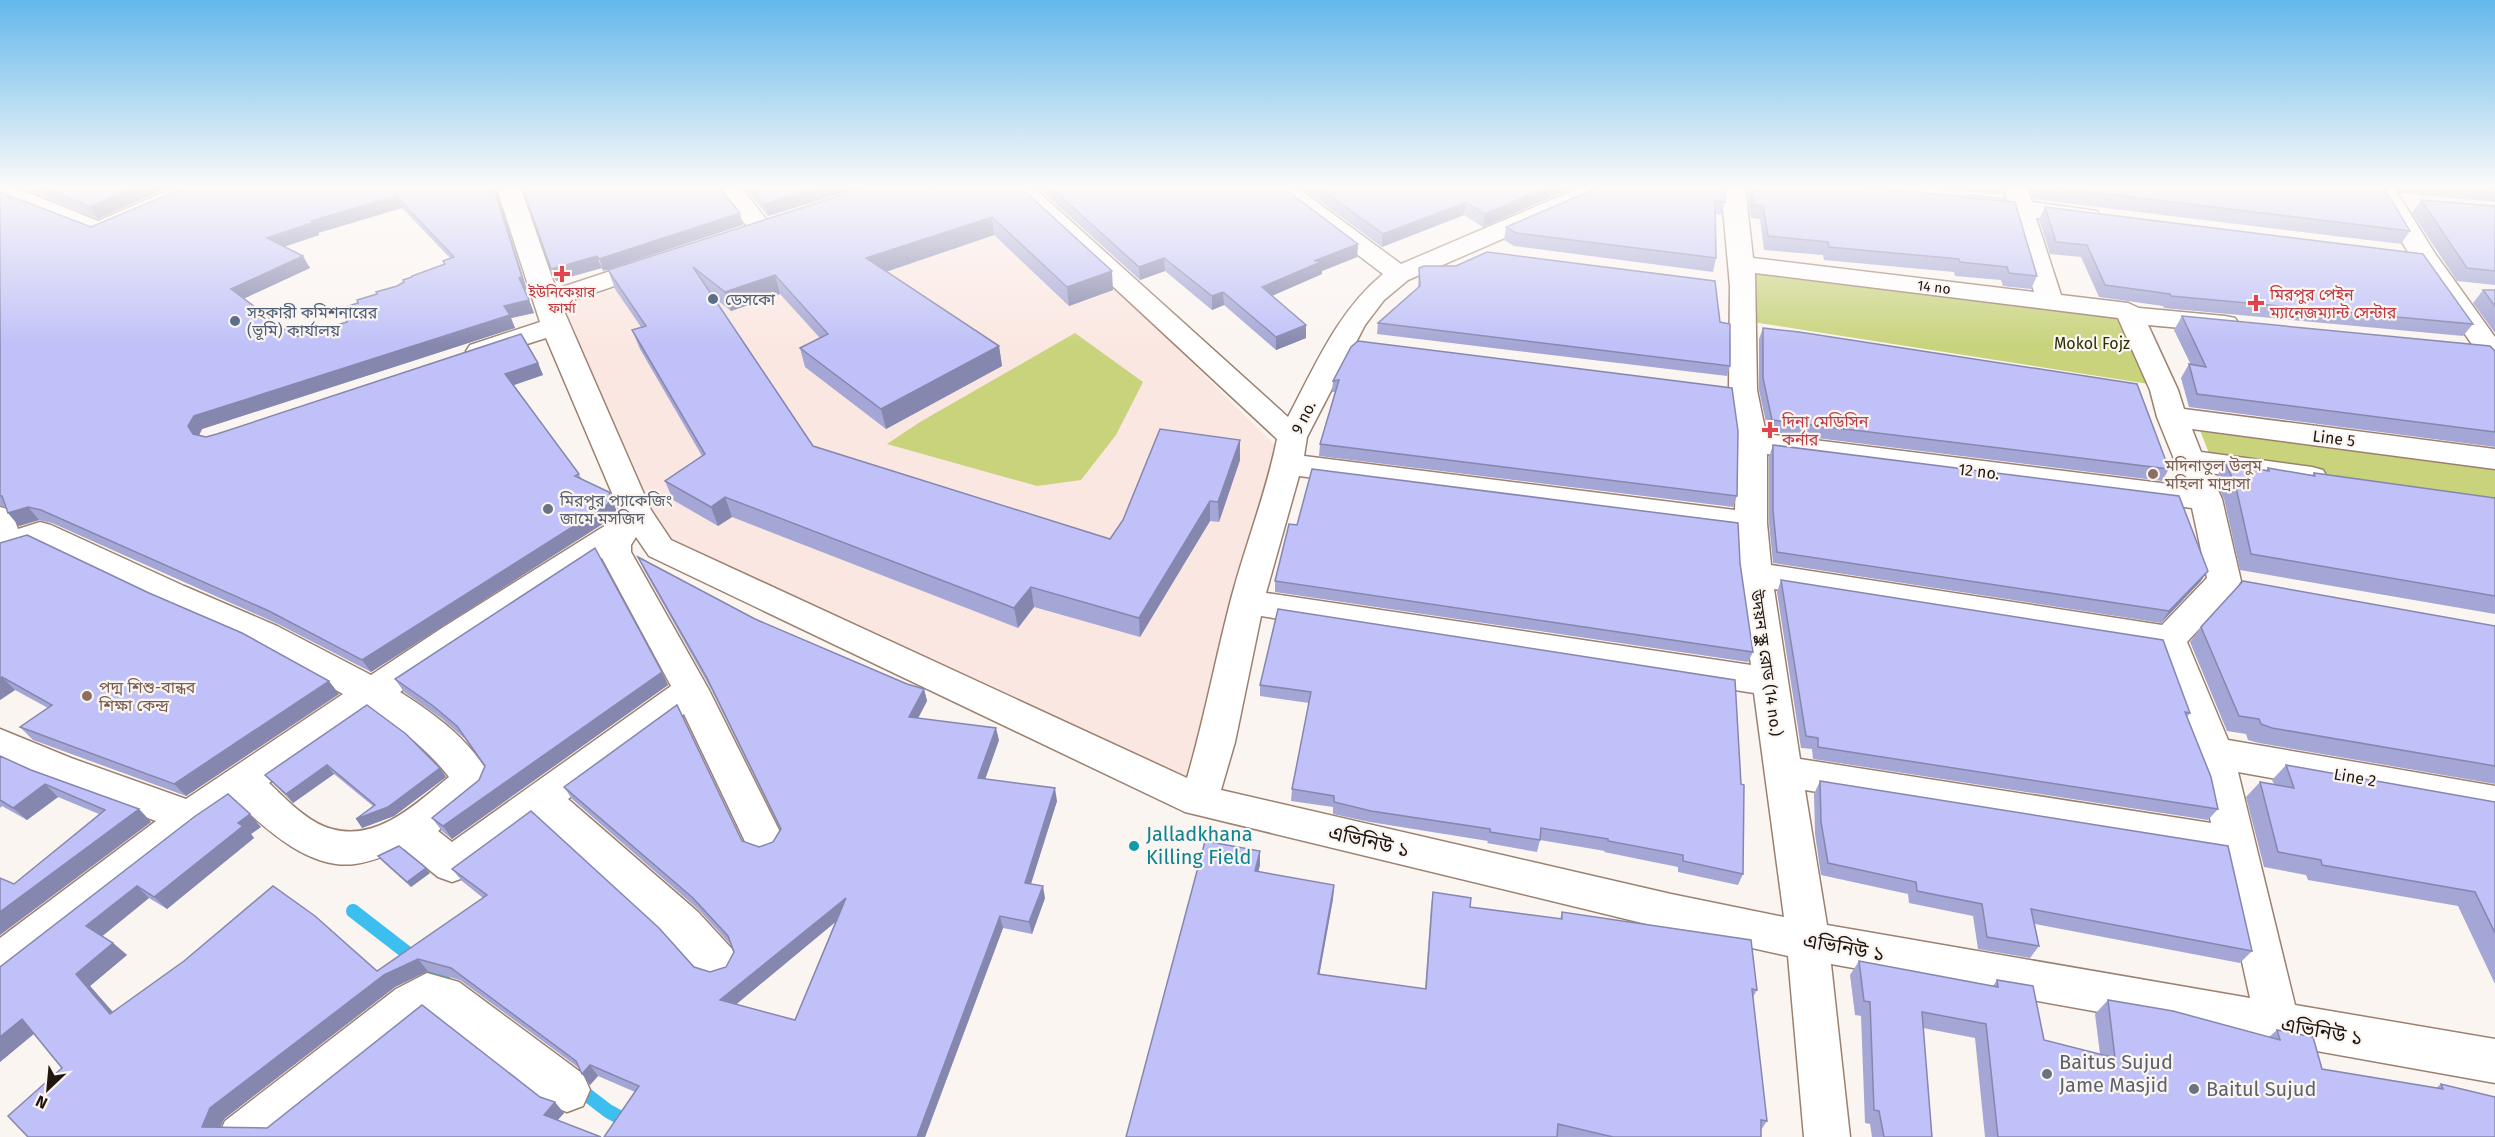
<svg xmlns="http://www.w3.org/2000/svg" width="2495" height="1137" font-family="'Fira Sans','Noto Sans Bengali',sans-serif">
<style>
.commercial{fill:#fbe7e1}
.green{fill:#c8d37c}
.lines{fill:none;stroke-linecap:round;stroke-linejoin:round}
.stream{stroke:#3cbfef;stroke-width:14}
.minor-casing{stroke:#9c806f;stroke-width:3}
.minor{fill:#fff;fill-rule:evenodd}
.wall{fill:#a4a6d5;fill-rule:evenodd}
.shaded-wall{fill:#8687ae}
.building{fill:#bfc1f8;stroke:#8687ae;stroke-width:1.5;fill-rule:evenodd}
.health-dot{fill:#e0444e;stroke:#fbf5f1;stroke-width:2}
.service-dot{fill:#5c6f8a;stroke:#fbf5f1;stroke-width:2}
.education-dot{fill:#8d6e63;stroke:#fbf5f1;stroke-width:2}
.worship-dot{fill:#6b7280;stroke:#fbf5f1;stroke-width:2}
.culture-dot{fill:#0f9aa8;stroke:#fbf5f1;stroke-width:2}
.labels{text-anchor:middle;stroke-width:4.5;stroke-linejoin:round;paint-order:stroke}
.far-street-label{font-size:14px;fill:#20160f;stroke:#fbf5f1}
.far-health-label{font-size:14px;fill:#be3a42;stroke:#fbf5f1}
.health-label{font-size:16px;fill:#be3a42;stroke:#fbf5f1;text-anchor:start}
.service-label{font-size:16px;fill:#4e5e75;stroke:#fbf5f1;text-anchor:start}
.park-label{font-size:16px;fill:#2b2f02;stroke:#fbf5f1}
.street-label{font-size:16px;fill:#20160f;stroke:#fbf5f1}
.education-label{font-size:16px;fill:#785e54;stroke:#fbf5f1;text-anchor:start}
.worship-label{font-size:16px;fill:#5b616d;stroke:#fbf5f1;text-anchor:start}
.near-culture-label{font-size:20px;fill:#0d838f;stroke:#fbf5f1;text-anchor:start}
.near-street-label{font-size:20px;fill:#20160f;stroke:#fbf5f1}
.near-worship-label{font-size:20px;fill:#5b616d;stroke:#fbf5f1;text-anchor:start}
</style>
<rect width="100%" height="100%" fill="#fbf5f1"/>
<polygon class="commercial" points="935,186 1002,186 1117,289 1277,447 1197,790 667,541 561,306"/>
<g class="green">
<polygon points="1729,268 2120,314 2155,385 1733,319"/>
<polygon points="1075,333 1143,382 1116,435 1081,480 1037,486 887,444 920,422"/>
<polygon points="2198,425 2495,464 2495,499 2212,461"/>
</g>
<g class="lines">
<g class="stream">
<polyline points="353,911 446,983"/>
<polyline points="578,1088 608,1111 630,1123"/>
</g>
<defs>
<g id="minor">
<polygon points="0,186 12,186 98,221 178,186 211,186 207,191 98,237 0,199"/>
<path d="M496 186H520L556 289 653 257 662 260 666 265 662 270 561 304 651 510 671 540 1187 778C1204 720 1215 661 1230 603 1244 548 1266 495 1277 439L1005 186H1032L1288 417C1315 366 1338 311 1383 274L1267 186H1295L1401 264 1584 186H1617L1613 191 1408 280 1384 300 1365 325 1307 437 1304 456 1735 510 1737 442 1729 390 1730 286 1721 186H1745L1753 258 2034 292 2011 215 1963 208 1960 203 1963 198 1972 196 2007 200 2004 186H2026L2032 202 2097 211 2100 216 2097 221 2088 223 2036 218 2061 295 2128 303 2139 308 2225 316 2235 318 2239 324 2235 330 2225 332 2148 325 2178 390 2184 409 2495 449V469L2192 429 2201 452 2312 467 2323 470 2327 477 2323 484 2312 487 2210 473 2222 499 2241 581 2236 589 2187 642 2228 740 2495 786V818L2238 772 2295 1005 2495 1039V1083L1831 964 1850 1137H1804L1788 956 1671 930 1185 812 649 556 636 537 631 545V552L709 690 784 840 778 852 764 857 750 852 684 714 568 799 698 912 732 949 738 963 732 977 717 982 702 977 668 938 539 821 466 877 452 882 438 877 404 849C388 854 372 862 355 864 311 870 268 831 239 804L204 828 15 977 0 982V938L156 821 45 780 0 760V729L71 758 186 799 343 694 253 644 160 604 38 545 0 558V507L11 510 18 529 40 522 51 525 184 586 277 626 371 675 442 628 614 520 620 512 546 338 480 359 470 357 466 351 470 345 540 322ZM1755 273 2118 318 2150 390 2157 417 2185 486 1766 434 1757 390ZM1767 454 2192 508 2207 578 2162 625 1771 565 1767 523ZM1299 476 1736 532 1738 574 1751 665 1266 593ZM602 558 671 686 452 842 438 831 486 791 492 780C472 741 436 715 400 692ZM1774 589 2156 650 2180 716 2196 753 2211 823 1800 759ZM1261 616 1754 693 1784 917 1671 894 1221 790 1235 742ZM373 711C402 730 428 750 449 777 417 803 377 842 332 829 308 823 286 799 269 783ZM1805 790 2219 857 2250 998 1827 925Z"/>
<polygon points="715,186 740,186 774,229 771,234 762,236 753,234"/>
<polygon points="2369,186 2393,186 2436,255 2495,337 2495,365 2485,363 2411,257"/>
<polygon points="427,973 459,982 583,1074 590,1090 583,1106 567,1112 551,1106 432,1014 278,1137 218,1137 225,1121 396,989"/>
</g>
</defs>
<use href="#minor" class="minor-casing"/>
<use href="#minor" class="minor"/>
</g>
<g class="wall">
<polygon points="19,186 171,186 98,219"/>
<path d="M495 186 527 290H525L534 313 511 318 515 328 202 429 199 436 206 437 538 363 543 375 514 385 582 479 609 492 617 512 612 518 371 672 278 624 52 523 39 520 19 526 8 513 6 507 0 506V192L91 227ZM402 208 450 258 444 264 412 277 397 286 358 303 347 322 295 337 244 298 310 268 284 247 319 235 318 233Z"/>
<polygon points="743,186 865,186 768,216"/>
<polygon points="1019,186 1113,290 1069,306 994,235 886,272 999,346 1002,366 886,429 805,367 800,348 820,338 780,294 731,311 712,296 813,446 1110,539 1240,440 1240,460 1219,522 1210,521 1140,637 1034,607 1018,628 732,517 718,526 673,500 665,481 702,456 640,349 632,330 641,327 615,289 608,270 931,189"/>
<polygon points="1036,186 1281,186 1358,244 1357,257 1322,271 1322,274 1272,296 1306,325 1306,338 1276,350 1224,305 1212,310 1165,271 1140,280"/>
<polygon points="1299,186 1577,186 1483,227 1464,215 1382,247"/>
<polygon points="1602,186 1725,202 1721,215 1715,214 1716,258 1713,272 1514,246 1504,240 1506,227"/>
<polygon points="1747,186 1856,186 2037,276 2031,289 2003,286 2001,280 1955,276 1954,272 1824,260 1823,255 1764,250 1760,219 1751,218"/>
<polygon points="1915,186 2007,186 2003,195"/>
<polygon points="2027,186 2383,186 2410,231 2401,244 2033,199"/>
<polygon points="2395,186 2495,186 2495,202 2399,193"/>
<polygon points="2421,200 2495,206 2495,285 2457,281 2412,213"/>
<polygon points="2045,207 2473,324 2463,336 2164,308 2163,306 2099,297 2081,257 2050,254 2039,219"/>
<polygon points="1419,268 1720,322 1730,366 1727,376 1377,334 1378,323 1418,287"/>
<polygon points="2483,290 2495,290 2495,333 2473,303"/>
<polygon points="2182,316 2495,351 2495,447 2189,407 2181,378 2189,364 2191,365 2174,330"/>
<polygon points="1763,328 2169,469 2162,481 1768,432 1759,390 1759,339"/>
<polygon points="1351,347 1737,496 1733,507 1319,456 1320,444 1335,392 1332,392 1333,381"/>
<polygon points="1773,445 2208,571 2200,582 2161,623 1773,563 1769,523 1769,457"/>
<polygon points="2225,463 2266,471 2268,468 2312,475 2314,473 2495,498 2495,614 2240,570 2224,499 2215,479"/>
<polygon points="1297,525 1740,563 1753,652 1748,662 1275,592 1275,581"/>
<polygon points="0,543 339,694 186,796 33,740 20,727 48,708 15,690 0,700"/>
<path d="M638 557 755 619 907 684 924 689 927 701 918 718 999 740 985 779 1057 801 1031 884 1045 898 1032 934 1003 928 925 1137H604L635 1092 598 1076 590 1085 579 1068 460 980 428 971 395 987 224 1119 220 1127 267 1128 540 1097 564 1113 558 1120 28 1137 62 1068 34 1034 0 1062V967L194 817 261 827 251 834 254 838 167 909 149 898 102 936 113 943 127 955 90 986 113 1012 377 971 483 898 462 881 452 869 694 967 710 972 726 967 734 952 731 945 699 910 572 799 564 787 742 841 759 847 773 842 780 829 711 689 644 570ZM835 922 795 1020 736 1004Z"/>
<polygon points="1781,580 2190,713 2187,717 2218,809 2208,820 1813,759 1812,749 1801,748 1777,592"/>
<polygon points="1278,609 1743,874 1738,885 1678,872 1678,867 1604,852 1605,851 1540,840 1537,852 1487,843 1488,841 1370,822 1333,814 1333,807 1291,801 1292,789 1309,703 1260,696 1260,685"/>
<polygon points="2495,626 2495,784 2259,743 2248,740 2246,734 2227,731 2190,642 2201,627"/>
<polygon points="662,672 668,685 452,839 442,831 432,818 479,780 485,767 465,739 441,718 404,692 395,679"/>
<polygon points="367,705 440,768 446,777 394,816 362,828 373,806 334,774 293,803 265,775"/>
<polygon points="0,756 31,770 139,809 151,822 0,935 0,878 14,884 99,814 58,797 27,820 2,806 0,808"/>
<polygon points="2286,765 2495,802 2495,984 2458,906 2308,880 2306,875 2264,867 2246,797 2260,782 2274,784 2272,780"/>
<polygon points="1820,781 2252,951 2240,963 2035,924 2039,946 2030,958 1978,949 1973,916 1909,903 1908,894 1821,875 1815,834 1814,794"/>
<polygon points="1260,851 1260,865 1258,872 1334,885 1333,899 1319,974 1425,989 1431,906 1433,892 1470,907 1560,919 1562,912 1757,990 1753,997 1767,1121 1761,1130 1761,1137 1126,1137"/>
<polygon points="378,856 430,873 411,887 382,861"/>
<polygon points="1859,961 1993,986 1997,980 2044,1040 2100,1054 2095,1014 2108,1000 2269,1037 2277,1030 2322,1069 2436,1088 2441,1084 2495,1137 1985,1137 1975,1038 1923,1028 1932,1137 1872,1137 1870,1124 1865,1123 1861,1016 1855,1015 1850,975"/>
</g>
<g class="shaded-wall">
<polygon points="137,186 171,186 98,219 90,207"/>
<polygon points="493,186 495,186 527,290 525,290 519,278"/>
<polygon points="823,186 865,186 768,216 764,204"/>
<polygon points="1549,186 1577,186 1483,227 1485,214"/>
<polygon points="396,196 402,208 318,233 319,235 274,250 267,238 311,221"/>
<polygon points="1466,202 1464,215 1382,247 1383,234"/>
<polygon points="740,213 743,225 603,271 599,259"/>
<polygon points="992,217 994,235 870,277 866,258"/>
<polygon points="1358,244 1357,257 1322,271 1322,274 1262,300 1262,287 1314,261"/>
<polygon points="303,256 310,268 239,301 231,289"/>
<polygon points="597,256 602,268 556,281 551,269"/>
<polygon points="1164,258 1165,271 1140,280 1139,267"/>
<polygon points="1112,271 1113,290 1069,306 1067,287"/>
<polygon points="775,275 780,294 731,311 725,292"/>
<polygon points="1223,292 1224,305 1212,310 1212,296"/>
<polygon points="529,300 534,313 511,318 515,328 202,429 197,439 188,426 194,416 504,306"/>
<polygon points="1306,325 1306,338 1276,350 1276,337"/>
<polygon points="999,346 1002,366 886,429 881,409"/>
<polygon points="538,363 543,375 511,386 505,374"/>
<polygon points="1240,440 1240,460 1219,522 1218,502"/>
<polygon points="725,497 732,517 718,526 711,507"/>
<polygon points="612,499 617,512 612,518 371,672 362,660"/>
<polygon points="1210,501 1210,521 1140,637 1139,618"/>
<polygon points="28,507 39,520 19,526 8,513"/>
<polygon points="2208,571 2200,582 2161,623 2169,611"/>
<polygon points="1031,587 1034,607 1018,628 1014,608"/>
<polygon points="662,672 668,685 452,839 443,826"/>
<polygon points="2,677 15,690 0,700 0,679"/>
<polygon points="329,681 339,694 186,796 174,784"/>
<polygon points="924,689 927,701 912,730 909,717"/>
<polygon points="996,728 999,740 981,791 978,778"/>
<polygon points="327,765 334,774 293,803 286,794"/>
<polygon points="440,768 446,777 394,816 362,828 356,819"/>
<polygon points="45,784 58,797 27,820 13,808"/>
<polygon points="1055,788 1057,801 1027,896 1025,883"/>
<polygon points="139,809 151,822 0,935 0,912"/>
<polygon points="250,814 261,827 251,834 254,838 167,909 154,897 238,823"/>
<polygon points="1260,851 1260,865 1255,885 1255,871"/>
<polygon points="426,868 430,873 411,887 407,882"/>
<polygon points="1334,885 1333,899 1317,988 1318,974"/>
<polygon points="137,886 149,898 100,938 86,926"/>
<polygon points="1043,886 1045,898 1032,934 1029,922"/>
<polygon points="846,898 850,910 727,1012 720,1000"/>
<polygon points="1000,916 1003,928 925,1137 917,1137"/>
<polygon points="113,943 127,955 90,986 124,1025 110,1014 76,974"/>
<polygon points="418,959 428,971 395,987 224,1119 216,1137 202,1127 210,1108 384,975"/>
<polygon points="22,1019 37,1031 0,1062 0,1037"/>
<polygon points="590,1065 598,1076 590,1085 582,1074"/>
<polygon points="555,1102 564,1113 553,1125 544,1115"/>
</g>
<g class="building">
<polygon points="40,186 137,186 90,207"/>
<path d="M188 186H493L522 277 519 278 529 300 504 306 510 315 194 416 188 426 193 434 206 437 217 434 521 334 538 363 505 374 579 474 575 476 609 492 612 499 607 505 362 660 269 611 41 510 28 507 8 513 2 496H0V192L91 227ZM396 196 454 257 443 261 445 264 412 276V277L403 280 404 282 397 286 376 292 377 294 357 300 358 303 342 308 347 322 295 337 231 289 303 256 267 238 312 223 311 221Z"/>
<polygon points="522,186 718,186 740,213 599,259 597,256 551,269"/>
<polygon points="750,186 823,186 764,204"/>
<polygon points="870,186 928,186 931,189 939,186 1019,186 1112,271 1067,287 992,217 866,258 999,346 881,409 800,348 828,334 775,275 725,292 693,267 813,446 1110,539 1123,520 1160,429 1240,440 1218,502 1210,501 1139,618 1031,587 1014,608 725,497 711,507 665,481 705,454 632,330 646,326 608,270"/>
<polygon points="1049,186 1281,186 1358,244 1314,261 1323,261 1262,287 1306,325 1276,337 1223,292 1212,296 1164,258 1139,267"/>
<polygon points="1317,186 1549,186 1485,214 1466,202 1383,234"/>
<polygon points="1602,186 1724,186 1725,202 1715,201 1716,258 1516,233 1506,227"/>
<polygon points="1752,186 1856,186 2015,202 2037,276 2009,273 2007,267 1960,262 1959,259 1829,247 1828,242 1768,236 1763,206 1755,205"/>
<polygon points="2041,186 2383,186 2410,231"/>
<polygon points="2473,186 2495,186 2495,189"/>
<polygon points="2421,200 2495,206 2495,271 2467,268"/>
<polygon points="2045,207 2423,254 2473,324 2171,296 2170,294 2105,285 2087,245 2056,242"/>
<polygon points="1487,252 1715,281 1720,322 1730,324 1730,366 1378,323 1420,286 1419,268 1424,266 1456,266"/>
<polygon points="2483,290 2495,290 2495,306"/>
<polygon points="2182,316 2490,346 2495,351 2495,432 2197,394 2189,364 2206,367"/>
<polygon points="1763,328 1799,332 2137,384 2169,469 1772,420 1763,378"/>
<polygon points="1358,341 1732,388 1738,431 1737,496 1320,444 1339,380 1333,381 1351,347"/>
<polygon points="1773,445 2179,496 2208,571 2169,611 1777,552 1773,511"/>
<polygon points="2225,463 2269,471 2268,468 2315,476 2314,473 2495,498 2495,596 2251,554 2235,483"/>
<polygon points="1312,469 1738,523 1740,563 1753,652 1275,581 1289,524 1297,525"/>
<polygon points="27,535 149,593 242,633 329,681 174,784 20,727 52,705 2,677 0,679 0,543"/>
<polygon points="595,548 662,672 443,826 432,818 479,780 485,766 457,726 432,705 395,679"/>
<path d="M638 557 755 619 907 684 924 689 909 717 996 728 978 778 1055 788 1025 883 1043 886 1029 922 1000 916 917 1137H604L639 1086 590 1065 582 1074 576 1061 451 968 418 959 384 975 210 1108 202 1127 267 1128 422 1005 540 1097 555 1102 544 1115 601 1137H28L8 1116 62 1068 22 1019 0 1037V967L194 817 228 794 250 814 238 823 243 826 154 897 137 886 86 926 113 943 76 974 110 1014 184 961 273 886 315 916 377 971 487 895 452 869 531 811 659 928 694 967 710 972 726 967 734 952 728 936 693 898 564 787 677 705 742 841 759 847 773 842 781 829 706 676ZM846 898 795 1020 720 1000Z"/>
<polygon points="1781,580 2163,640 2190,713 2185,712 2211,777 2218,809 1818,747 1818,738 1806,736"/>
<polygon points="2243,581 2495,626 2495,766 2272,728 2261,724 2259,719 2239,716 2201,627"/>
<polygon points="1278,609 1735,680 1741,784 1744,785 1743,874 1683,861 1683,855 1608,841 1608,839 1541,828 1540,840 1490,832 1490,829 1371,811 1334,802 1334,796 1292,789 1311,692 1260,685"/>
<polygon points="367,705 406,734 440,768 388,807 356,819 375,805 327,765 286,794 265,775"/>
<polygon points="0,756 31,770 139,809 0,912 0,878 14,884 105,810 45,784 13,808 0,800"/>
<polygon points="2286,765 2495,802 2495,933 2475,892 2322,865 2321,860 2278,852 2260,782 2294,788"/>
<polygon points="1820,781 2228,846 2252,951 2031,909 2039,946 1987,937 1982,904 1917,891 1916,882 1828,863 1821,822"/>
<polygon points="1205,841 1260,851 1255,871 1334,885 1318,974 1426,989 1433,892 1471,898 1470,907 1562,919 1562,912 1751,940 1757,990 1752,989 1767,1121 1761,1120 1761,1137 1613,1137 1558,1124 1557,1137 1126,1137"/>
<polygon points="399,846 426,868 407,882 378,856"/>
<polygon points="1859,961 1998,987 1997,980 2033,986 2044,1040 2115,1058 2108,1000 2173,1011 2280,1040 2277,1030 2313,1037 2322,1069 2443,1089 2441,1084 2495,1097 2495,1137 1998,1137 1986,1024 1922,1012 1932,1137 1884,1137 1879,1111 1874,1110 1870,1002 1864,1001"/>
</g>
<linearGradient id="sky" x2="0" y2="1"><stop stop-color="#63b8eb"/><stop offset="0.54" stop-color="#fdfaf9"/><stop offset="1" stop-color="#fdfaf9" stop-opacity="0"/></linearGradient>
<rect width="2495" height="346" fill="url(#sky)"/>
<g class="health-dot">
<path d="M559 265h6v6h6v6h-6v6h-6v-6h-6v-6h6z"/>
<path d="M2253 294h6v6h6v6h-6v6h-6v-6h-6v-6h6z"/>
<path d="M1767 421h6v6h6v6h-6v6h-6v-6h-6v-6h6z"/>
</g>
<g class="service-dot">
<circle cx="713" cy="299" r="6"/>
<circle cx="235" cy="321" r="6"/>
</g>
<g class="education-dot">
<circle cx="2153" cy="474" r="6"/>
<circle cx="87" cy="696" r="6"/>
</g>
<g class="worship-dot">
<circle cx="548" cy="509" r="6"/>
<circle cx="2047" cy="1074" r="6"/>
<circle cx="2194" cy="1089" r="6"/>
</g>
<circle class="culture-dot" cx="1134" cy="846" r="6"/>
<g class="labels">
<g class="far-street-label">
<text transform="translate(1934 287) rotate(7)" y="5">14 no</text>
</g>
<g class="far-health-label">
<text x="562" y="297">ইউনিকেয়ার<tspan x="562" dy="16">ফার্মা</tspan></text>
</g>
<g class="health-label">
<text x="2270" y="300">মিরপুর পেইন<tspan x="2270" dy="18">ম্যানেজম্যান্ট সেন্টার</tspan></text>
<text x="1782" y="427">দিনা মেডিসিন<tspan x="1782" dy="18">কর্নার</tspan></text>
</g>
<g class="service-label">
<text x="725" y="305">ডেসকো</text>
<text x="247" y="318">সহকারী কমিশনারের<tspan x="247" dy="18">(ভূমি) কার্যালয়</tspan></text>
</g>
<g class="park-label">
<text x="2092" y="349">Mokol Fojz</text>
</g>
<g class="street-label">
<text transform="translate(1303 417) rotate(-63)" y="6">9 no.</text>
<text transform="translate(2334 438) rotate(7)" y="6">Line 5</text>
<text transform="translate(1979 471) rotate(7)" y="6">12 no.</text>
<text transform="translate(1767 663) rotate(82)" y="6">উদয়ন স্কুল রোড (14 no.)</text>
<text transform="translate(2355 777) rotate(10)" y="6">Line 2</text>
</g>
<g class="education-label">
<text x="2165" y="471">মদিনাতুল উলুম<tspan x="2165" dy="18">মহিলা মাদ্রাসা</tspan></text>
<text x="99" y="693">পদ্ম শিশু-বান্ধব<tspan x="99" dy="18">শিক্ষা কেন্দ্র</tspan></text>
</g>
<g class="worship-label">
<text x="560" y="506">মিরপুর প্যাকেজিং<tspan x="560" dy="18">জামে মসজিদ</tspan></text>
</g>
<g class="near-culture-label">
<text x="1146" y="841">Jalladkhana<tspan x="1146" dy="23">Killing Field</tspan></text>
</g>
<g class="near-street-label">
<text transform="translate(1369 841) rotate(13)" y="7">এভিনিউ ১</text>
<text transform="translate(1844 947) rotate(10)" y="7">এভিনিউ ১</text>
<text transform="translate(2322 1031) rotate(10)" y="7">এভিনিউ ১</text>
</g>
<g class="near-worship-label">
<text x="2059" y="1069">Baitus Sujud<tspan x="2059" dy="23">Jame Masjid</tspan></text>
<text x="2206" y="1096">Baitul Sujud</text>
</g>
</g>
<g transform="translate(48 1089) rotate(206)" stroke="#fbf5f1" stroke-width="4.5" paint-order="stroke">
<path d="M0-4.5L10 22L0 15L-10 22Z" fill="#20160f"/>
<text y="-9" font-size="16" font-weight="bold" text-anchor="middle" fill="#20160f">N</text>
</g>
</svg>
